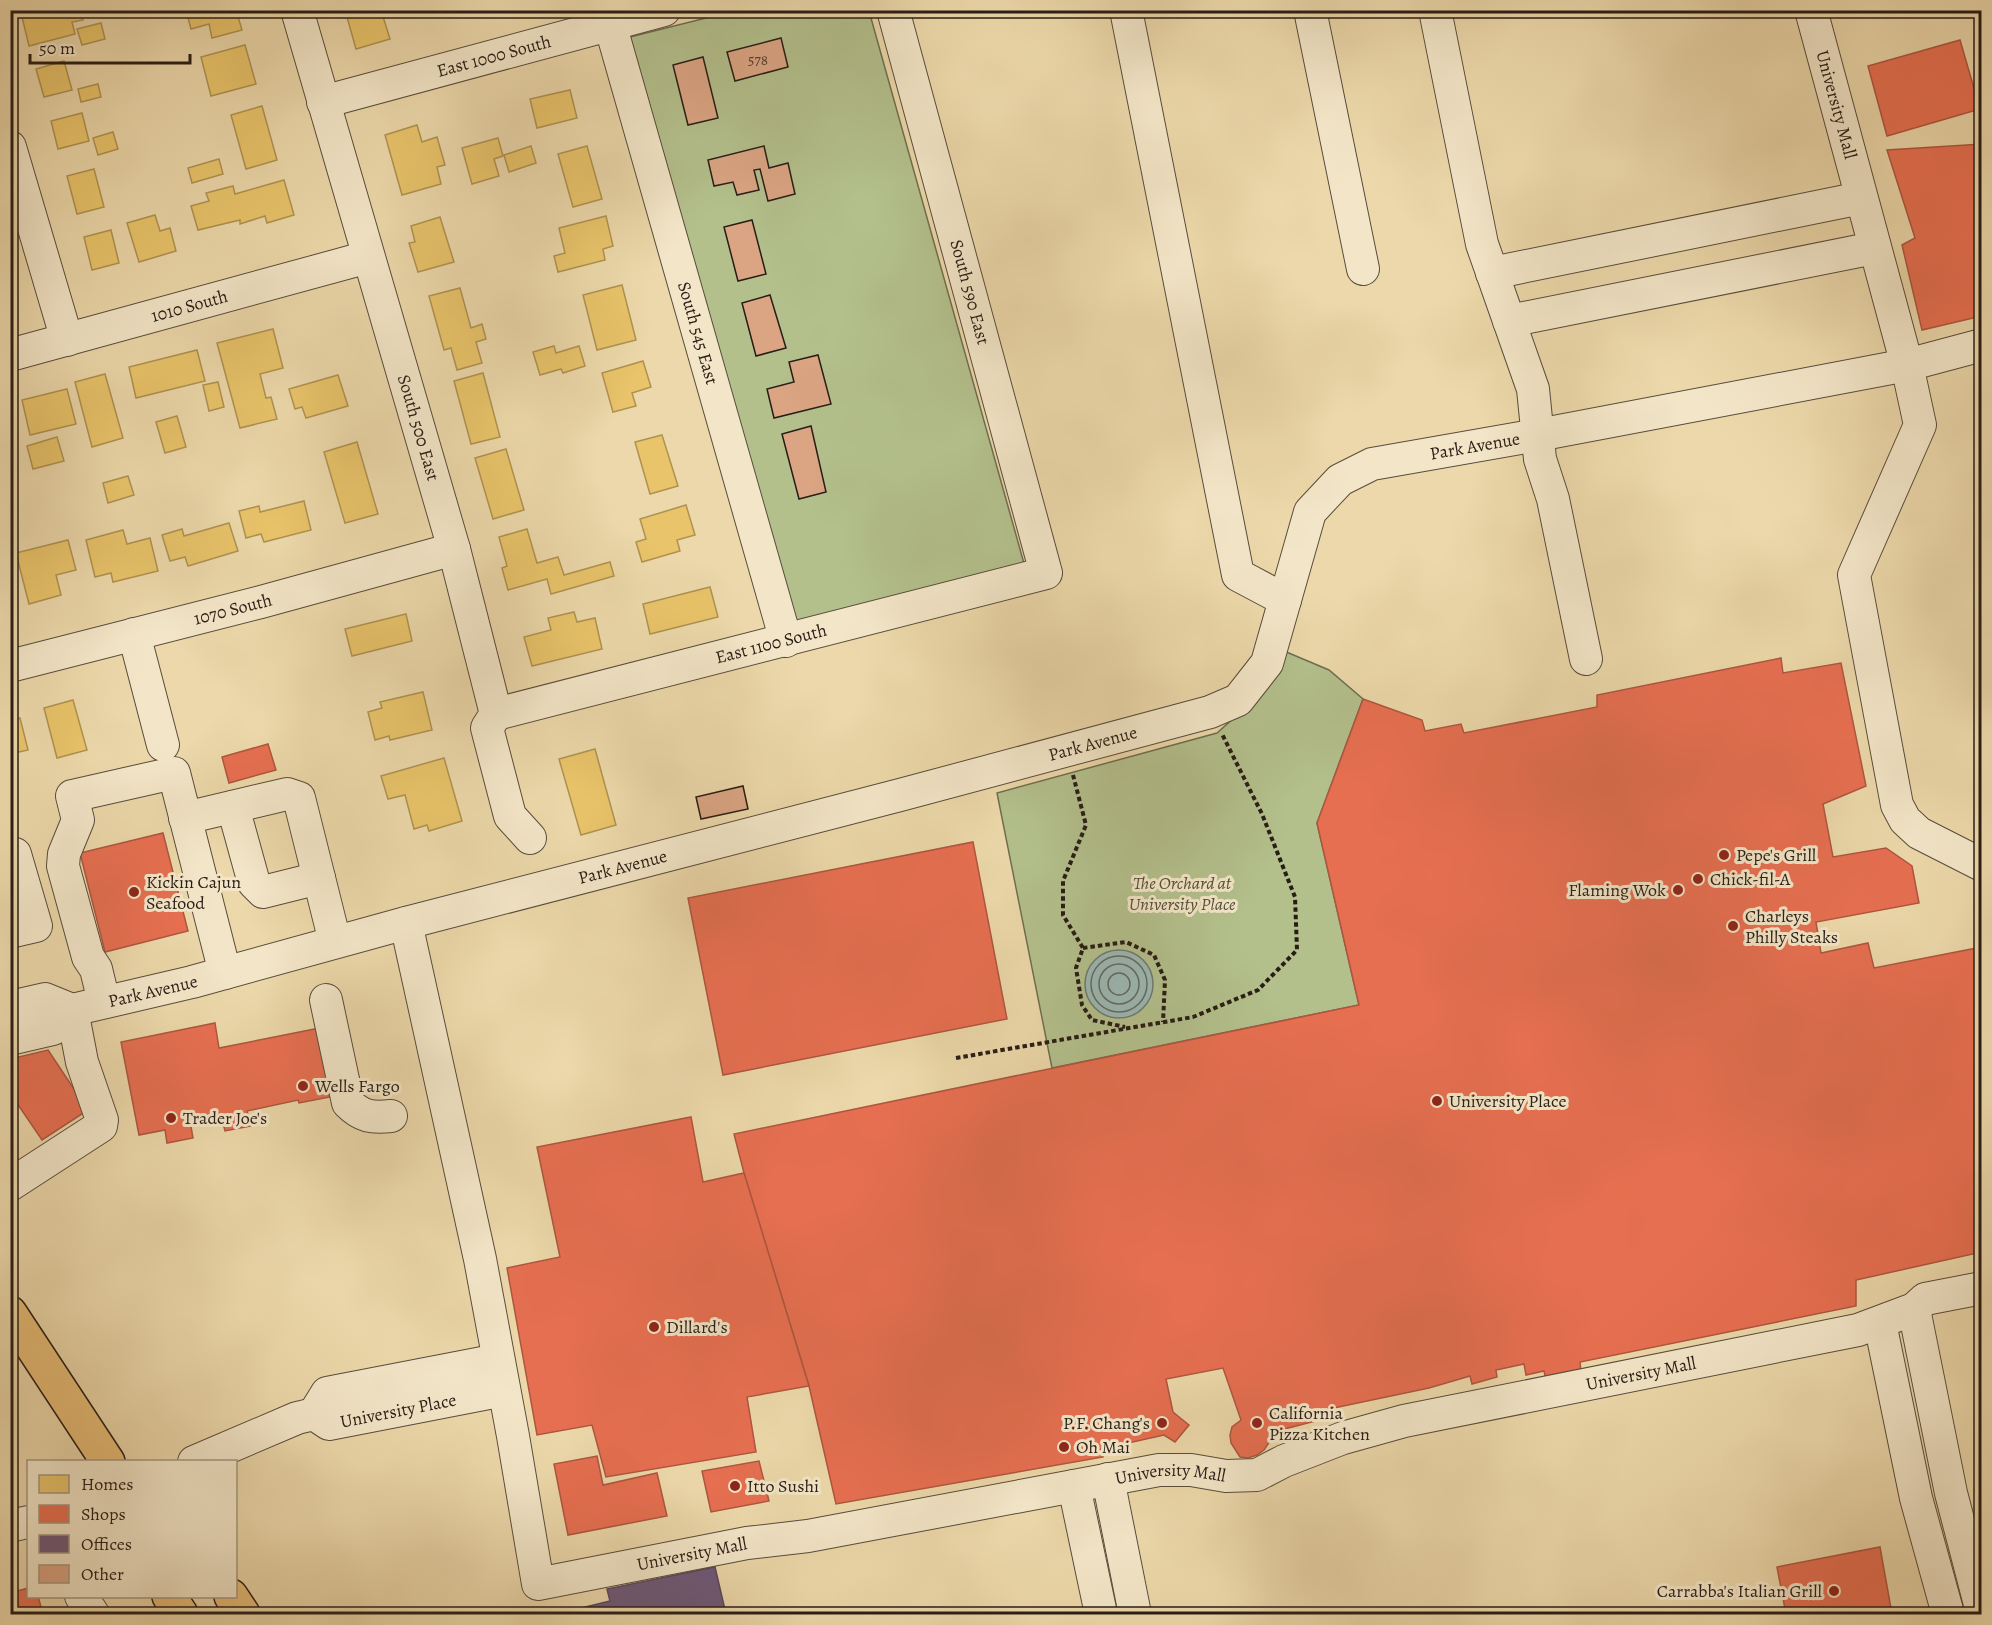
<svg xmlns="http://www.w3.org/2000/svg" width="1992" height="1625" font-family="Alegreya,serif">
<style>
.green{fill:#b3c08c;stroke:#6e6e51;stroke-width:1.5}
.water{fill:#9cb8b3;stroke:#6e7a74;stroke-width:1.5}
.homes{fill:#e9c46a;stroke:#af9251;stroke-width:1.5}
.shops{fill:#e76f51;stroke:#ae563f;stroke-width:1.5}
.offices{fill:#6d597a;stroke:#58475c;stroke-width:1.5}
.lines{fill:none;stroke-linecap:round;stroke-linejoin:round}
.shore{stroke:#626a64;stroke-width:1.5}
.building{fill:#dba584;stroke:#281d16;stroke-width:1.5}
.minor-casing{stroke:#594c3b;stroke-width:34}
.major-casing{stroke:#281d16;stroke-width:36}
.path{stroke:#281d16;stroke-width:4;stroke-dasharray:4.5 3;stroke-linecap:butt}
.minor{stroke:#f3e6c8;stroke-width:32}
.major{stroke:#e6bc75;stroke-width:33}
.poi-dot{fill:#8f2418;stroke:#f3e6c8;stroke-width:2}
.labels{text-anchor:middle;stroke-width:6;stroke-linejoin:round;paint-order:stroke}
.number-label{font-size:15px;fill:#553f32}
.street-label{font-size:18px;fill:#281d16;stroke:#f3e6c8}
.poi-label{font-size:18px;fill:#281d16;stroke:#f3e6c8;text-anchor:start}
.park-label{font-size:18px;font-style:italic;fill:#524e39;stroke:#f3e6c8}
</style>
<rect width="100%" height="100%" fill="#ecd8aa"/>
<filter id="stains"><feTurbulence type="fractalNoise" baseFrequency=".00333" numOctaves="4"/><feColorMatrix values="0 0 0 0 .2 0 0 0 0 .09 0 0 0 0 .02 0 0 0 .5 -.17"/></filter>
<radialGradient id="worn" r=".72"><stop offset=".6" stop-color="#630" stop-opacity="0"/><stop offset="1" stop-color="#630" stop-opacity=".3"/></radialGradient>
<g class="green">
<polygon points="734,11 869,11 1025,567 798,626 630,37"/>
<polygon points="1284,651 1329,670 1363,699 1317,823 1359,1005 1052,1068 997,793 1217,733 1257,697"/>
</g>
<circle class="water" cx="1119" cy="984" r="34"/>
<g class="homes">
<polygon points="46,10 80,10 83,20 72,22 75,34 29,46 22,17"/>
<polygon points="186,10 236,10 242,30 212,38 209,24 191,29"/>
<polygon points="345,10 381,10 390,39 356,49"/>
<polygon points="101,23 105,39 82,45 77,29"/>
<polygon points="245,45 256,84 211,96 201,57"/>
<polygon points="64,61 72,90 44,97 36,69"/>
<polygon points="98,84 101,97 81,102 78,89"/>
<polygon points="570,90 577,118 537,128 530,99"/>
<polygon points="262,106 277,160 246,169 231,115"/>
<polygon points="82,113 89,141 58,149 51,121"/>
<polygon points="417,125 422,142 437,137 445,165 437,167 441,184 402,195 385,135"/>
<polygon points="113,132 118,149 98,155 93,138"/>
<polygon points="498,138 503,156 494,159 499,176 472,184 462,148"/>
<polygon points="531,146 536,163 509,172 504,155"/>
<polygon points="587,146 602,199 573,207 558,154"/>
<polygon points="219,159 223,174 192,183 188,168"/>
<polygon points="94,169 104,207 77,214 67,176"/>
<polygon points="284,180 294,215 267,223 265,216 240,224 240,220 198,230 191,206 209,201 206,193 233,186 235,194"/>
<polygon points="155,215 160,231 170,228 176,251 139,262 127,223"/>
<polygon points="606,216 613,246 603,249 605,260 558,272 554,256 565,253 559,228"/>
<polygon points="440,217 454,262 418,272 409,243 415,242 411,226"/>
<polygon points="111,230 119,263 92,270 84,237"/>
<polygon points="622,285 636,340 597,350 583,295"/>
<polygon points="460,288 471,328 482,324 486,339 476,342 482,363 457,370 451,348 444,350 429,296"/>
<polygon points="273,329 283,368 260,374 266,398 271,397 277,419 240,428 217,343"/>
<polygon points="554,346 556,353 579,346 585,366 563,373 561,369 540,375 533,352"/>
<polygon points="197,350 205,381 136,398 129,367"/>
<polygon points="643,361 651,387 632,393 636,406 613,412 602,373"/>
<polygon points="483,373 500,437 471,444 454,381"/>
<polygon points="105,374 123,438 92,447 75,382"/>
<polygon points="338,375 348,406 306,418 302,407 295,409 289,389"/>
<polygon points="218,382 224,407 209,411 203,385"/>
<polygon points="67,389 76,424 30,435 22,400"/>
<polygon points="177,416 186,447 165,453 156,422"/>
<polygon points="662,435 678,486 650,494 635,442"/>
<polygon points="57,437 64,461 33,469 27,446"/>
<polygon points="357,442 378,514 345,523 324,452"/>
<polygon points="506,449 524,510 493,519 475,458"/>
<polygon points="128,476 134,495 108,503 103,483"/>
<polygon points="304,501 311,530 264,542 261,534 246,538 239,511 259,506 260,512"/>
<polygon points="686,505 695,535 677,540 680,551 642,562 636,542 646,539 640,519"/>
<polygon points="229,523 238,551 188,566 185,557 170,561 162,535 182,529 184,536"/>
<polygon points="527,529 537,563 558,557 564,575 610,562 614,576 551,594 547,579 508,590 502,568 507,566 499,537"/>
<polygon points="123,530 127,544 150,538 158,571 113,582 111,573 95,577 86,540"/>
<polygon points="68,540 76,570 56,575 61,595 29,604 16,553"/>
<polygon points="710,587 718,617 650,634 643,604"/>
<polygon points="574,612 577,622 595,618 602,649 532,666 524,637 551,630 548,618"/>
<polygon points="406,614 412,641 352,656 345,629"/>
<polygon points="423,692 432,730 390,740 389,736 375,740 368,712 382,708 380,702"/>
<polygon points="73,700 87,750 57,758 44,708"/>
<polygon points="20,718 28,750 10,754 10,721"/>
<polygon points="595,749 616,825 581,835 559,759"/>
<polygon points="444,758 462,821 429,831 427,825 414,829 405,795 388,799 381,776"/>
</g>
<g class="shops">
<polygon points="1960,40 1980,109 1887,136 1868,66"/>
<polygon points="1982,144 1982,316 1922,330 1902,245 1915,238 1887,150"/>
<polygon points="1781,658 1783,673 1841,663 1866,786 1823,804 1833,857 1886,848 1912,866 1919,903 1816,922 1821,953 1868,943 1874,968 1982,947 1982,1252 1856,1280 1856,1306 1580,1362 1581,1372 1546,1380 1544,1371 1526,1375 1524,1364 1496,1370 1497,1377 1472,1384 1470,1376 1429,1388 1329,1409 1331,1417 1269,1433 1270,1441 1264,1450 1257,1455 1248,1458 1240,1457 1231,1443 1230,1435 1232,1427 1241,1420 1223,1368 1166,1379 1173,1412 1189,1425 1175,1442 1164,1435 1101,1449 1103,1457 836,1504 809,1386 744,1173 734,1134 1359,1005 1317,823 1363,699 1422,720 1425,731 1461,724 1464,733 1597,707 1597,695"/>
<polygon points="268,744 276,770 229,783 222,757"/>
<polygon points="163,833 188,931 105,952 80,853"/>
<polygon points="973,842 1007,1019 723,1075 688,898"/>
<polygon points="10,959 19,992 10,994"/>
<polygon points="215,1023 219,1048 325,1027 338,1092 329,1094 330,1097 299,1103 298,1100 247,1111 251,1126 225,1131 222,1119 195,1124 194,1121 190,1121 193,1138 167,1143 165,1130 139,1135 121,1042"/>
<polygon points="48,1050 88,1110 42,1140 10,1093 10,1059"/>
<polygon points="691,1117 703,1182 744,1173 809,1386 747,1397 756,1452 606,1477 592,1425 537,1435 507,1268 560,1257 537,1147"/>
<polygon points="597,1456 603,1485 657,1473 667,1516 568,1535 554,1464"/>
<polygon points="759,1461 769,1501 711,1512 702,1471"/>
<polygon points="1880,1547 1892,1614 1786,1614 1777,1567"/>
<polygon points="28,1588 28,1596 38,1596 43,1614 10,1614 10,1593"/>
</g>
<polygon class="offices" points="715,1567 726,1614 582,1614 581,1608 610,1601 607,1589"/>
<g class="lines">
<g class="shore">
<circle cx="1119" cy="984" r="28"/>
<circle cx="1119" cy="984" r="20"/>
<circle cx="1119" cy="984" r="11"/>
</g>
</g>
<g class="building">
<polygon points="781,38 788,67 735,81 727,52"/>
<polygon points="703,57 718,118 688,125 673,65"/>
<polygon points="764,146 769,168 788,163 795,194 768,201 760,169 754,170 759,190 737,195 733,182 714,186 708,160"/>
<polygon points="752,220 766,274 738,281 724,227"/>
<polygon points="770,295 786,348 756,356 742,303"/>
<polygon points="818,355 831,404 774,418 767,389 794,382 789,362"/>
<polygon points="811,426 826,492 799,499 782,434"/>
<polygon points="743,786 748,809 701,819 696,797"/>
</g>
<g class="lines">
<defs>
<g id="minor">
<path id="s1" d="M297 10 454 549 496 714 487 728 510 816 530 838"/>
<path id="s2" d="M606 10 786 641"/>
<polyline points="1126,10 1238,575 1285,600"/>
<polyline points="1310,10 1363,269"/>
<polyline points="1435,10 1482,244 1533,389 1540,459 1553,499 1586,659"/>
<path id="s3" d="M1811 10 1907 365 1920 425 1854 575 1897 805 1905 820 1919 833 1982 865"/>
<path id="s4" d="M323 102 664 10"/>
<polyline points="10,147 67,340"/>
<polyline points="1492,273 1861,198"/>
<polyline points="1509,321 1874,248"/>
<path id="s5" d="M10 355 368 257"/>
<polyline points="134,634 163,745"/>
<path id="s6" d="M10 666 261 602 454 549"/>
<path id="s7" d="M496 714 1046 573 893 10"/>
<polyline points="233,807 254,883 263,892 319,878"/>
<polyline points="185,818 287,794 299,798 335,942"/>
<path id="s8" d="M406 923 480 1259 513 1436 538 1584 747 1543 808 1536 1159 1470H1191L1226 1476 1257 1475 1284 1461 1343 1438 1404 1421 1858 1330 1914 1309 1925 1299 1982 1288"/>
<polyline points="10,932 36,926 15,854"/>
<path d="M326 1000 348 1103C362 1117 372 1118 391 1116"/>
<polyline points="104,1002 96,969 88,957 63,866 64,854 78,820 72,796 174,773 225,973"/>
<polyline points="10,1007 45,999 72,1010"/>
<path id="s9" d="M10 1039 53 1029 72 1010 192 982 406 923 900 795 1210 712 1238 700 1267 663 1310 512 1340 480 1372 464 1538 435 1907 365 1982 345"/>
<polyline points="10,1185 101,1126 102,1120 82,1062 72,1010"/>
<polyline points="1914,1309 1951,1493 1982,1612"/>
<polyline points="1880,1323 1916,1498 1948,1614"/>
<polyline points="314,1414 327,1393 498,1360"/>
<path id="s10" d="M194 1462 297 1418 314 1414 329 1424 504 1390"/>
<polyline points="1108,1479 1135,1614"/>
<polyline points="1074,1486 1101,1614"/>
<polyline points="10,1526 28,1522"/>
<polyline points="81,1596 93,1614"/>
</g>
<g id="major">
<polyline points="10,1313 108,1462"/>
<polyline points="169,1596 181,1614"/>
<polyline points="231,1596 243,1614"/>
</g>
</defs>
<use href="#minor" class="minor-casing"/>
<use href="#major" class="major-casing"/>
<g class="path">
<polyline points="1073,775 1086,825 1063,881 1063,915 1083,948 1076,968 1082,1005 1092,1020 1125,1027"/>
<polyline points="1083,948 1126,942 1154,955 1165,980 1163,1022"/>
<polyline points="956,1058 1193,1017 1258,990 1297,950 1295,897 1262,814 1222,734"/>
</g>
<use href="#minor" class="minor"/>
<use href="#major" class="major"/>
</g>
<g class="poi-dot">
<circle cx="1724" cy="855" r="6"/>
<circle cx="1698" cy="879" r="6"/>
<circle cx="1678" cy="890" r="6"/>
<circle cx="134" cy="892" r="6"/>
<circle cx="1733" cy="926" r="6"/>
<circle cx="303" cy="1086" r="6"/>
<circle cx="1437" cy="1101" r="6"/>
<circle cx="171" cy="1118" r="6"/>
<circle cx="654" cy="1327" r="6"/>
<circle cx="1162" cy="1423" r="6"/>
<circle cx="1257" cy="1423" r="6"/>
<circle cx="1064" cy="1447" r="6"/>
<circle cx="735" cy="1486" r="6"/>
<circle cx="1834" cy="1591" r="6"/>
</g>
<g class="labels">
<g class="number-label">
<text x="758" y="65">578</text>
</g>
<g class="street-label">
<text dy="6" stroke="none"><textPath href="#s4" startOffset="177">East 1000 South</textPath></text>
<text dy="6" stroke="none"><textPath href="#s3" startOffset="98">University Mall</textPath></text>
<text transform="translate(970 292) rotate(75)" y="6">South 590 East</text>
<text dy="6" stroke="none"><textPath href="#s5" startOffset="186">1010 South</textPath></text>
<text dy="6" stroke="none"><textPath href="#s2" startOffset="336">South 545 East</textPath></text>
<text dy="6" stroke="none"><textPath href="#s1" startOffset="435">South 500 East</textPath></text>
<text dy="6" stroke="none"><textPath href="#s9" startOffset="1666">Park Avenue</textPath></text>
<text dy="6" stroke="none"><textPath href="#s6" startOffset="230">1070 South</textPath></text>
<text dy="6" stroke="none"><textPath href="#s7" startOffset="284">East 1100 South</textPath></text>
<text dy="6" stroke="none"><textPath href="#s9" startOffset="1126">Park Avenue</textPath></text>
<text dy="6" stroke="none"><textPath href="#s9" startOffset="640">Park Avenue</textPath></text>
<text dy="6" stroke="none"><textPath href="#s9" startOffset="154">Park Avenue</textPath></text>
<text dy="6" stroke="none"><textPath href="#s8" startOffset="1803">University Mall</textPath></text>
<text dy="6" stroke="none"><textPath href="#s10" startOffset="218">University Place</textPath></text>
<text dy="6" stroke="none"><textPath href="#s8" startOffset="1317">University Mall</textPath></text>
<text dy="6" stroke="none"><textPath href="#s8" startOffset="831">University Mall</textPath></text>
</g>
<g class="poi-label">
<text x="1736" y="861">Pepe's Grill</text>
<text x="1710" y="885">Chick-fil-A</text>
<text x="146" y="888">Kickin Cajun<tspan x="146" dy="21">Seafood</tspan></text>
<text x="1666" y="896" text-anchor="end">Flaming Wok</text>
<text x="1745" y="922">Charleys<tspan x="1745" dy="21">Philly Steaks</tspan></text>
<text x="315" y="1092">Wells Fargo</text>
<text x="1449" y="1107">University Place</text>
<text x="183" y="1124">Trader Joe's</text>
<text x="666" y="1333">Dillard's</text>
<text x="1269" y="1419">California<tspan x="1269" dy="21">Pizza Kitchen</tspan></text>
<text x="1150" y="1429" text-anchor="end">P.F. Chang's</text>
<text x="1076" y="1453">Oh Mai</text>
<text x="747" y="1492">Itto Sushi</text>
<text x="1822" y="1597" text-anchor="end">Carrabba's Italian Grill</text>
</g>
<g class="park-label">
<text x="1182" y="889">The Orchard at<tspan x="1182" dy="21">University Place</tspan></text>
</g>
</g>
<rect width="1992" height="1625" fill="none" stroke="#ecd8aa" stroke-width="36"/>
<rect x="12" y="12" width="1968" height="1601" fill="none" stroke="#281d16" stroke-width="3"/>
<rect x="18" y="18" width="1956" height="1589" fill="none" stroke="#281d16" stroke-width="1.5"/>
<rect x="27" y="1460" width="210" height="138" fill="#f3e6c8" stroke="#a29681" stroke-width="1.5"/>
<rect x="39" y="1475" width="30" height="18" fill="#e9c46a" stroke="#a29681" stroke-width="1.5"/>
<text x="81" y="1490" font-size="18" fill="#281d16">Homes</text>
<rect x="39" y="1505" width="30" height="18" fill="#e76f51" stroke="#a29681" stroke-width="1.5"/>
<text x="81" y="1520" font-size="18" fill="#281d16">Shops</text>
<rect x="39" y="1535" width="30" height="18" fill="#6d597a" stroke="#a29681" stroke-width="1.5"/>
<text x="81" y="1550" font-size="18" fill="#281d16">Offices</text>
<rect x="39" y="1565" width="30" height="18" fill="#dba584" stroke="#a29681" stroke-width="1.5"/>
<text x="81" y="1580" font-size="18" fill="#281d16">Other</text>
<path d="M30 54v9h160v-9" fill="none" stroke="#281d16" stroke-width="3"/>
<text x="39" y="54" font-size="18" fill="#281d16" stroke="#f3e6c8" stroke-width="4.5" paint-order="stroke">50 m</text>
<rect width="100%" height="100%" filter="url(#stains)"/>
<rect width="100%" height="100%" fill="url(#worn)"/>
</svg>
